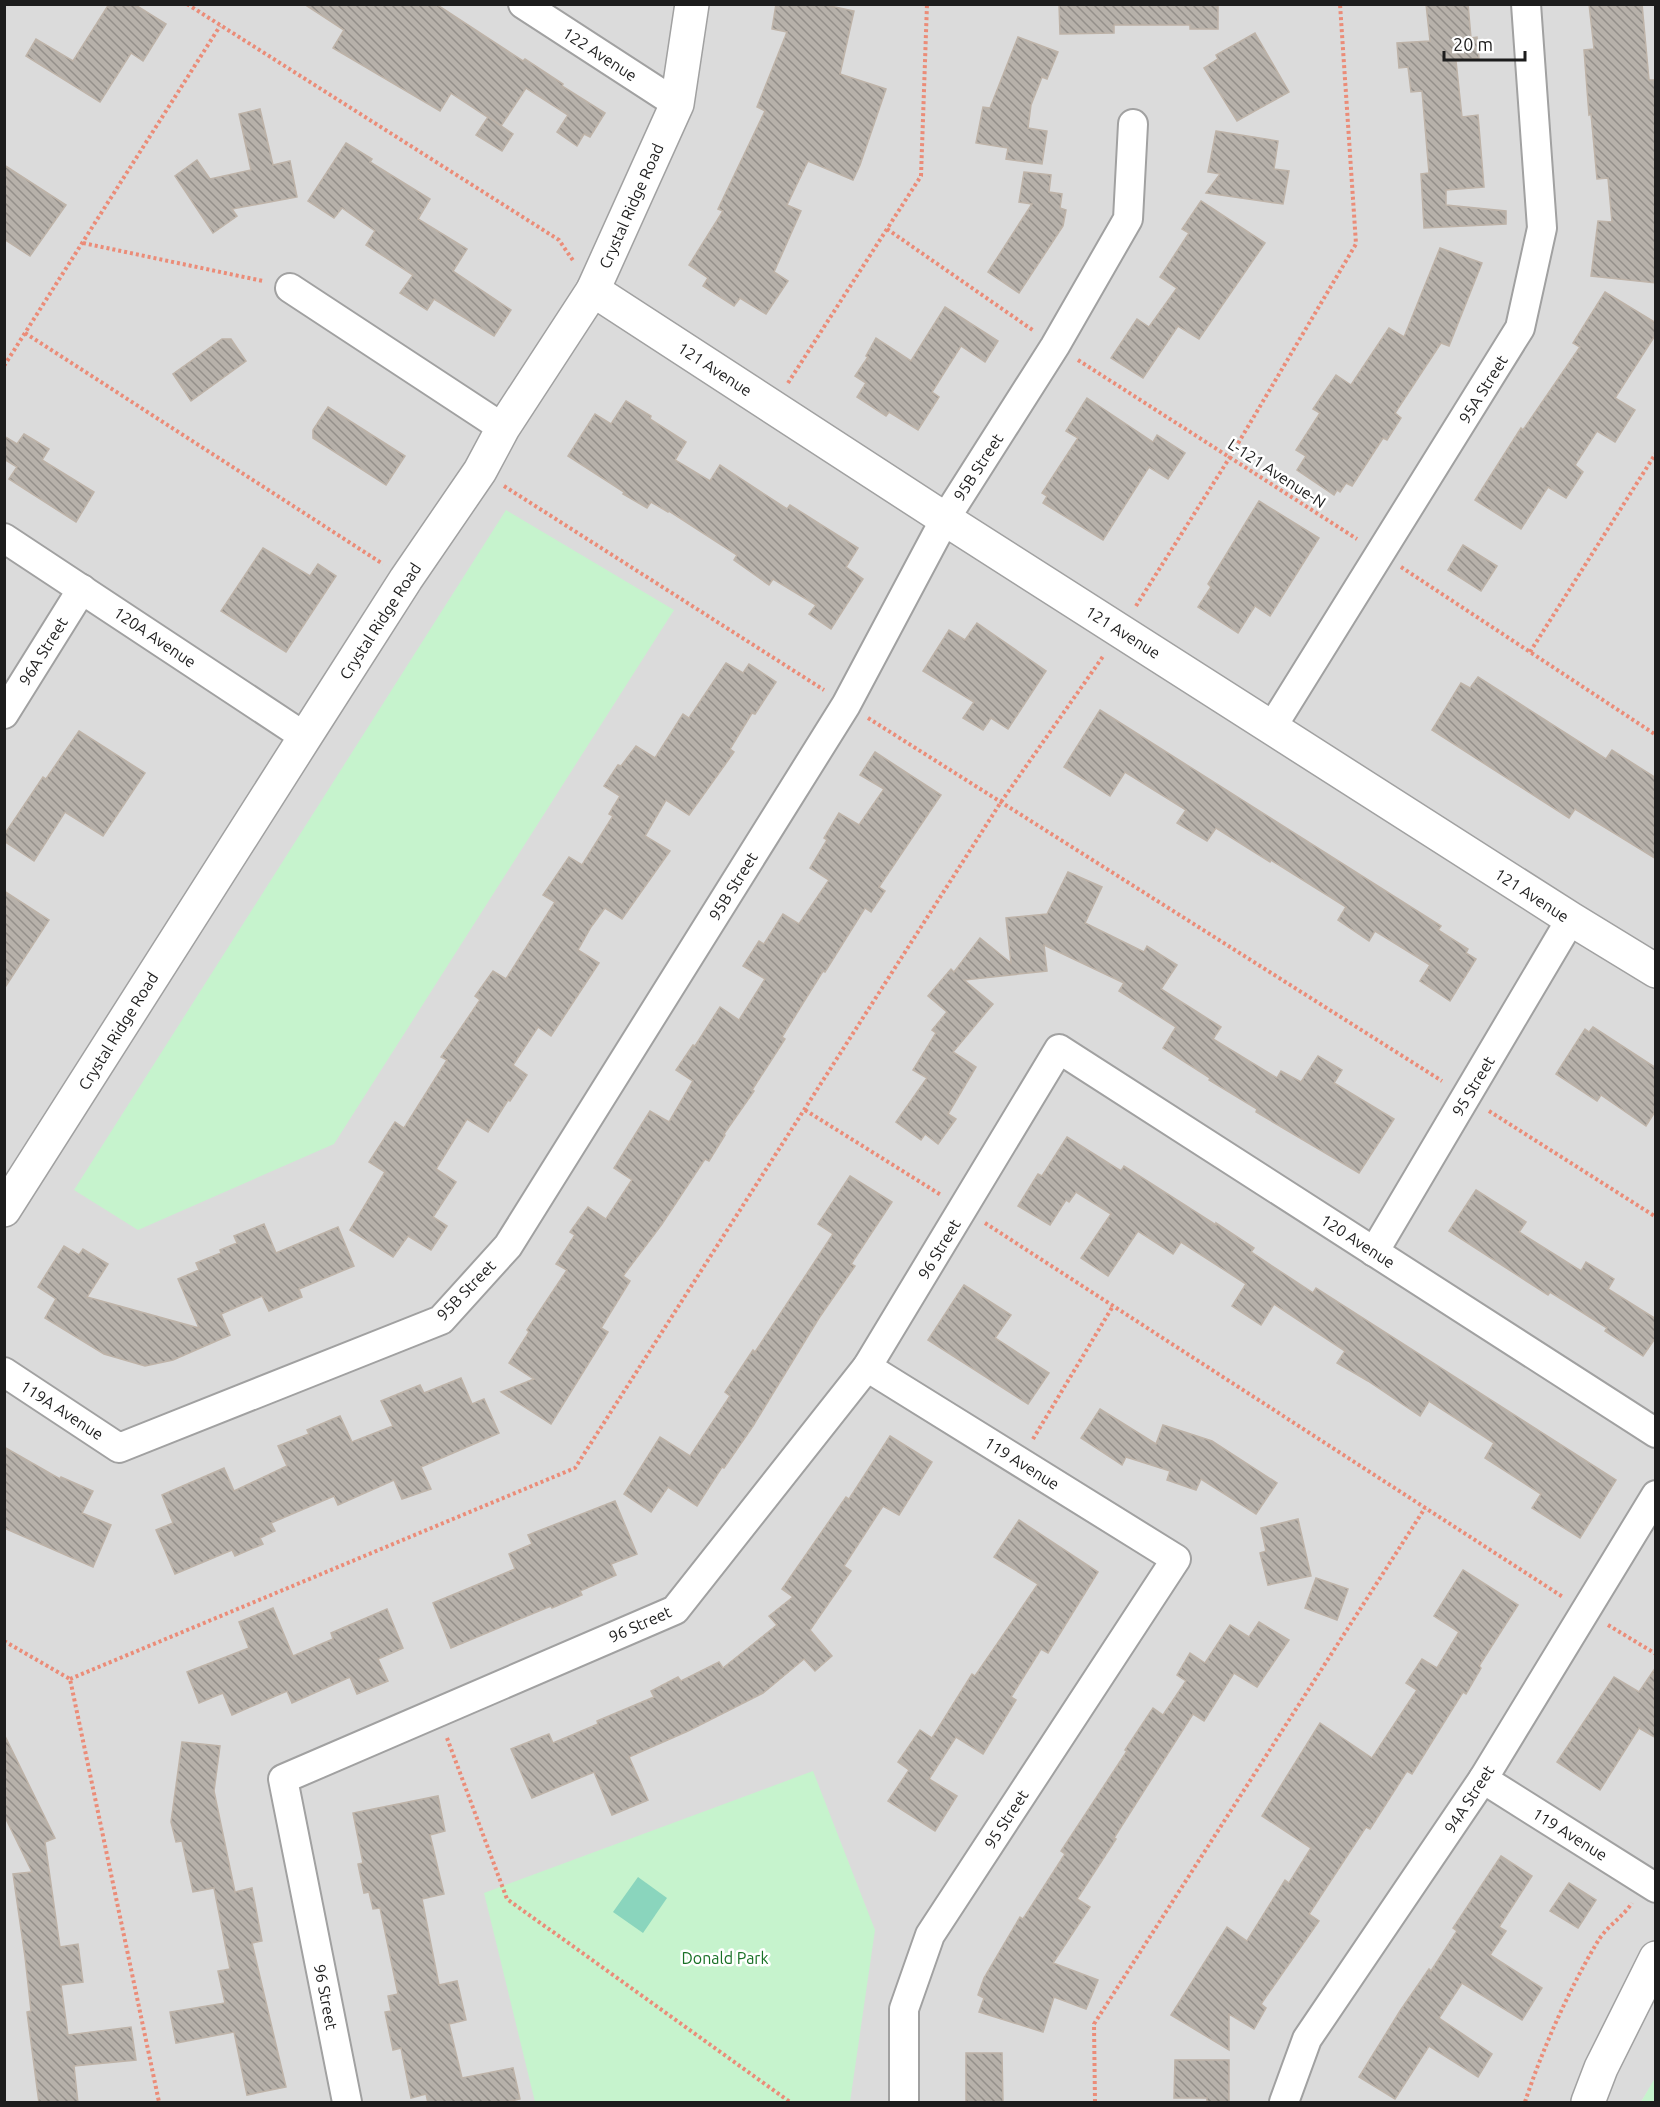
<svg xmlns="http://www.w3.org/2000/svg" width="1660" height="2107" font-family="Ubuntu,sans-serif">
<style>
.residential{fill:#dbdbdb}
.park{fill:#c6f3cd}
.pitch{fill:#8ad5bd}
.building{fill:url(#building-back-hatch);stroke:#beb3a8;stroke-width:1.5}
.lines{fill:none;stroke-linecap:round;stroke-linejoin:round}
.minor-casing{stroke:#a1a1a1;stroke-width:32}
.tertiary-casing{stroke:#a1a1a1;stroke-width:36}
.path{stroke:#eb8c78;stroke-width:4;stroke-dasharray:3 3;stroke-linecap:butt}
.minor{stroke:#fff;stroke-width:28}
.tertiary{stroke:#fff;stroke-width:33}
.labels{text-anchor:middle;stroke-width:5;stroke-linejoin:round;paint-order:stroke}
.street-label{font-size:16px;fill:#1d1d1d;stroke:#fff}
.park-label{font-size:16px;fill:#177025;stroke:#fff}
</style>
<defs>
<pattern id="building-back-hatch" width="6" height="6" patternUnits="userSpaceOnUse" patternTransform="scale(1.5)"><rect width="6" height="6" fill="#b7b1aa"/><path d="M-1 5l2 2M0 0l6 6M5-1l2 2" fill="none" stroke="#948f8a"/></pattern>
</defs>
<rect width="100%" height="100%" fill="#eeebe4"/>
<polygon class="residential" points="5,5 1655,5 1656,2078 1641,2102 5,2102"/>
<g class="park">
<polygon points="506,510 674,610 334,1144 138,1230 74,1190"/>
<polygon points="813,1771 875,1930 850,2102 535,2102 484,1893"/>
<polygon points="1655,2078 1655,2102 1641,2102"/>
</g>
<polygon class="pitch" points="638,1877 667,1898 643,1933 613,1912"/>
<g class="building">
<polygon points="109,4 134,4 166,24 143,61 131,53 100,102 26,56 36,39 73,61"/>
<polygon points="304,4 436,4 523,61 525,59 563,84 562,86 605,113 590,137 584,134 577,146 557,132 568,115 526,88 501,126 451,93 440,111 333,48 344,30"/>
<polygon points="776,4 821,4 854,11 840,74 886,89 860,165 853,180 808,161 787,205 801,211 774,272 788,281 766,314 740,298 734,306 703,286 708,278 689,265 723,211 718,209 765,111 757,107 787,32 772,29"/>
<polygon points="1059,4 1218,4 1218,29 1190,29 1190,25 1114,25 1114,33 1060,34"/>
<polygon points="1426,4 1468,4 1471,38 1477,37 1479,58 1456,61 1462,117 1478,115 1484,187 1446,190 1446,205 1506,211 1506,224 1424,228 1421,174 1429,173 1422,91 1411,92 1408,67 1399,68 1397,43 1430,41"/>
<polygon points="1589,4 1642,4 1649,80 1656,80 1656,283 1591,276 1598,221 1612,222 1608,178 1597,179 1591,114 1589,115 1584,50 1594,49"/>
<polygon points="1255,33 1289,92 1237,121 1204,68 1218,59 1216,55"/>
<polygon points="1018,37 1058,52 1047,79 1042,77 1031,105 1028,128 1047,131 1042,164 1006,159 1008,148 976,143 983,107 990,108"/>
<polygon points="260,109 273,165 290,161 297,197 232,209 237,216 213,233 175,176 197,160 210,179 251,170 239,114"/>
<polygon points="488,117 513,134 502,151 476,135"/>
<polygon points="1216,131 1278,141 1274,169 1289,171 1283,204 1206,193 1220,174 1208,172"/>
<polygon points="346,143 372,159 370,162 430,199 418,219 467,249 453,271 511,310 494,336 434,299 427,310 400,293 413,275 366,245 375,231 342,208 334,218 308,201"/>
<polygon points="4,165 66,205 30,256 4,239"/>
<polygon points="1024,172 1051,175 1049,192 1062,194 1060,208 1066,210 1063,226 1019,293 988,272 1032,204 1019,202"/>
<polygon points="1201,201 1265,243 1199,339 1178,326 1143,378 1111,358 1137,319 1149,327 1177,288 1160,277 1189,233 1182,229"/>
<polygon points="1440,248 1482,263 1449,346 1441,343 1395,413 1401,418 1387,440 1383,438 1352,486 1346,483 1340,492 1337,490 1334,495 1297,470 1306,456 1296,450 1320,413 1313,409 1336,375 1351,385 1389,328 1404,337"/>
<polygon points="1605,292 1656,323 1656,334 1615,398 1635,410 1615,442 1597,431 1575,465 1583,472 1566,498 1548,487 1521,529 1475,500 1521,428 1523,430 1580,347 1573,343"/>
<polygon points="945,307 998,341 985,362 961,346 932,392 939,397 918,430 889,412 886,416 857,397 866,383 855,376 868,357 866,356 876,338 911,361"/>
<polygon points="222,339 231,339 246,361 191,401 173,374"/>
<polygon points="1087,398 1153,442 1157,435 1185,453 1168,479 1149,467 1103,540 1043,503 1047,496 1042,493 1078,438 1066,431"/>
<polygon points="626,401 651,416 650,419 686,442 675,460 710,481 720,465 787,509 790,505 858,548 846,567 863,579 831,629 809,614 816,605 773,579 769,585 734,560 737,555 669,511 668,512 651,502 647,508 623,494 624,492 568,456 595,414 611,424"/>
<polygon points="328,407 405,456 386,485 313,438 313,430"/>
<polygon points="24,434 49,449 42,460 94,492 76,522 9,479 17,467 4,459 4,436 17,444"/>
<polygon points="1259,501 1319,538 1270,616 1255,606 1238,633 1198,607 1211,587 1208,584"/>
<polygon points="1463,545 1497,566 1481,591 1448,570"/>
<polygon points="263,548 310,576 318,564 336,576 286,652 221,611"/>
<polygon points="977,623 1046,671 1008,729 991,718 983,730 963,718 974,702 923,671 949,630 965,640"/>
<polygon points="726,663 743,673 749,664 776,682 755,714 752,713 730,749 734,752 689,815 666,800 645,836 670,851 622,919 605,908 591,927 578,950 599,963 551,1036 538,1027 513,1065 527,1075 510,1101 508,1100 488,1132 467,1119 436,1169 456,1182 433,1217 447,1226 431,1250 408,1236 393,1257 350,1230 385,1172 369,1162 395,1122 404,1128 447,1060 441,1057 480,1000 475,996 493,971 506,979 555,902 543,895 569,857 582,865 613,816 609,814 620,796 604,786 618,765 621,766 636,746 655,758 683,714 689,718"/>
<polygon points="1478,677 1606,759 1612,750 1656,778 1656,859 1575,809 1569,818 1432,730 1461,683 1470,688"/>
<polygon points="1100,710 1441,926 1438,930 1468,949 1466,953 1476,959 1450,1001 1420,981 1430,965 1375,931 1369,941 1338,920 1346,907 1271,860 1270,862 1216,828 1207,841 1177,823 1186,810 1125,772 1110,796 1064,767"/>
<polygon points="79,731 145,773 103,836 65,812 34,861 4,841 4,835 43,777 46,779"/>
<polygon points="875,752 941,795 879,887 885,891 871,912 865,908 825,972 823,971 782,1037 785,1039 752,1090 754,1091 724,1134 725,1135 709,1161 705,1159 662,1224 623,1276 630,1281 601,1328 608,1332 551,1424 501,1392 534,1379 509,1363 529,1332 527,1330 567,1270 556,1264 575,1235 570,1232 588,1207 606,1219 632,1180 614,1168 650,1111 669,1122 693,1081 676,1070 693,1045 695,1046 720,1007 739,1020 765,979 743,966 759,941 764,944 783,914 799,924 829,880 810,868 827,840 824,838 839,813 859,825 884,789 860,775"/>
<polygon points="1068,872 1102,887 1085,923 1144,952 1147,946 1177,965 1161,989 1221,1027 1213,1039 1277,1078 1281,1071 1301,1082 1318,1056 1342,1070 1334,1083 1394,1119 1359,1173 1256,1112 1257,1109 1209,1080 1210,1078 1163,1048 1176,1027 1119,991 1124,983 1044,945 1047,971 964,980 993,1004 953,1052 976,1067 948,1114 956,1119 938,1144 925,1134 921,1140 896,1122 927,1078 913,1070 936,1033 932,1030 947,1012 928,996 951,969 954,972 980,938 1011,963 1006,918 1047,914"/>
<polygon points="4,891 49,920 4,989"/>
<polygon points="1593,1027 1656,1068 1656,1110 1646,1126 1601,1095 1597,1101 1556,1074 1585,1029 1589,1032"/>
<polygon points="1067,1137 1121,1171 1124,1166 1216,1225 1216,1223 1254,1248 1251,1252 1313,1293 1316,1288 1616,1480 1580,1538 1532,1508 1541,1494 1485,1458 1494,1443 1429,1401 1420,1416 1368,1381 1337,1363 1345,1351 1274,1304 1261,1325 1232,1306 1246,1284 1181,1242 1173,1254 1138,1231 1108,1276 1081,1258 1111,1214 1076,1192 1069,1202 1066,1200 1050,1225 1018,1206 1038,1174 1042,1176"/>
<polygon points="850,1176 892,1202 851,1264 855,1266 819,1318 753,1426 724,1468 722,1467 697,1506 668,1487 651,1512 624,1494 660,1437 690,1456 730,1396 725,1392 753,1350 755,1352 833,1234 818,1224"/>
<polygon points="1476,1190 1526,1222 1519,1232 1581,1271 1586,1262 1614,1279 1608,1289 1656,1319 1656,1337 1643,1356 1605,1331 1607,1328 1550,1292 1548,1295 1449,1231"/>
<polygon points="264,1224 276,1253 338,1227 354,1266 299,1289 302,1297 269,1311 262,1296 221,1314 230,1335 173,1360 145,1366 104,1354 45,1318 56,1299 38,1287 64,1246 79,1255 83,1249 108,1264 87,1297 199,1328 178,1279 199,1270 196,1263 221,1253 220,1250 237,1243 234,1236"/>
<polygon points="964,1285 1011,1315 995,1338 1049,1373 1028,1404 928,1340"/>
<polygon points="461,1378 472,1404 484,1399 499,1433 421,1467 431,1489 402,1499 394,1480 338,1505 334,1496 271,1523 275,1531 260,1538 263,1544 235,1556 232,1550 175,1574 156,1530 173,1523 162,1495 224,1468 234,1491 287,1466 278,1446 309,1434 307,1430 340,1416 352,1442 393,1426 381,1401 420,1385 424,1393"/>
<polygon points="1100,1409 1156,1444 1163,1425 1212,1441 1277,1483 1256,1514 1201,1479 1196,1490 1167,1480 1170,1471 1126,1457 1122,1465 1081,1438"/>
<polygon points="890,1436 932,1462 899,1515 883,1506 844,1566 851,1571 810,1630 832,1656 815,1671 804,1659 763,1693 688,1731 629,1757 648,1800 612,1815 594,1772 532,1798 511,1749 549,1734 553,1743 598,1724 597,1721 654,1697 651,1691 678,1677 681,1681 719,1662 723,1668 777,1625 769,1616 793,1597 782,1589 846,1497 849,1499"/>
<polygon points="4,1447 60,1479 61,1477 93,1491 82,1513 111,1525 93,1567 4,1528"/>
<polygon points="615,1501 637,1554 611,1564 616,1575 580,1591 582,1595 552,1608 551,1606 451,1648 433,1603 515,1569 509,1554 532,1544 528,1535"/>
<polygon points="1298,1519 1311,1576 1268,1585 1260,1553 1266,1551 1261,1528"/>
<polygon points="1019,1520 1098,1572 1048,1653 1041,1649 1011,1697 1016,1700 983,1754 956,1737 929,1779 957,1796 935,1831 888,1801 909,1770 898,1762 920,1730 932,1738 972,1674 975,1676 1038,1584 994,1557"/>
<polygon points="1463,1570 1518,1605 1479,1666 1481,1668 1466,1694 1463,1692 1412,1774 1407,1771 1370,1829 1366,1827 1309,1914 1319,1921 1261,2004 1266,2008 1254,2029 1229,2014 1229,2050 1171,2015 1227,1927 1247,1941 1285,1880 1289,1883 1311,1848 1262,1816 1320,1723 1372,1758 1417,1690 1406,1683 1422,1659 1437,1668 1459,1632 1434,1616"/>
<polygon points="1316,1578 1348,1589 1337,1620 1305,1608"/>
<polygon points="273,1608 293,1656 333,1639 331,1633 387,1609 403,1648 378,1659 388,1681 357,1694 350,1677 292,1703 287,1691 232,1715 223,1693 199,1703 187,1672 249,1648 239,1622"/>
<polygon points="1259,1622 1289,1640 1257,1687 1234,1673 1204,1721 1193,1714 1114,1838 1116,1839 1077,1899 1090,1907 1053,1963 1098,1980 1086,2009 1054,1997 1043,2032 979,2012 984,1998 978,1995 984,1978 1020,1917 1023,1919 1065,1854 1061,1851 1127,1751 1125,1750 1153,1708 1163,1715 1186,1681 1177,1675 1190,1653 1205,1663 1230,1625 1249,1637"/>
<polygon points="1656,1667 1656,1738 1639,1728 1600,1790 1557,1762 1614,1677 1639,1692"/>
<polygon points="4,1734 55,1838 45,1842 60,1947 78,1944 83,1982 61,1985 68,2035 131,2027 136,2060 74,2066 78,2103 39,2103 27,2012 31,2011 25,1957 13,1874 32,1872 4,1815"/>
<polygon points="182,1742 220,1746 214,1791 235,1892 252,1888 262,1941 252,1943 286,2087 247,2095 234,2032 176,2043 170,2012 225,2003 218,1971 230,1969 214,1888 193,1892 182,1841 176,1842 171,1822"/>
<polygon points="438,1796 445,1831 430,1835 444,1894 422,1899 439,1985 457,1981 466,2020 449,2024 462,2078 513,2068 520,2099 503,2103 428,2103 426,2094 411,2098 401,2048 393,2050 385,2012 391,2011 388,1996 398,1994 380,1908 373,1909 369,1892 364,1893 358,1864 363,1863 353,1813"/>
<polygon points="1501,1856 1532,1876 1499,1927 1506,1931 1490,1955 1542,1988 1522,2020 1462,1983 1439,2018 1492,2054 1478,2077 1429,2046 1395,2099 1359,2077 1400,2011 1429,1969 1431,1971 1457,1931 1453,1928"/>
<polygon points="1569,1883 1596,1900 1578,1928 1550,1911"/>
<polygon points="966,2053 1002,2053 1003,2103 966,2103"/>
<polygon points="1175,2060 1229,2060 1229,2103 1207,2103 1207,2098 1174,2098"/>
</g>
<g class="lines">
<defs>
<g id="minor">
<polyline points="523,4 677,104"/>
<polyline points="290,288 503,428"/>
<polyline points="4,538 305,737"/>
<polyline points="4,714 82,589"/>
<polyline points="1272,727 1520,328 1542,228 1526,4"/>
<polyline points="1374,1252 1571,919"/>
<polyline points="867,1367 1176,1559 930,1935 904,2009 904,2102"/>
<polyline points="4,1372 119,1448 441,1320 508,1246 846,705 945,519 1055,346 1128,219 1133,124"/>
<polyline points="1483,1779 1656,1888"/>
<polyline points="347,2102 283,1779 675,1610 867,1367 1059,1049 1656,1433"/>
<polyline points="1284,2102 1307,2039 1483,1779 1656,1495"/>
</g>
<g id="tertiary">
<polyline points="593,290 945,519 1571,919 1656,971"/>
<polyline points="4,1210 305,737 406,579 480,471 503,428 593,290 677,104 692,4"/>
<polyline points="1588,2102 1601,2068 1656,1958"/>
</g>
</defs>
<use href="#minor" class="minor-casing"/>
<use href="#tertiary" class="tertiary-casing"/>
<g class="path">
<polyline points="187,4 559,240 574,262"/>
<polyline points="887,229 1034,331"/>
<polyline points="83,243 263,281"/>
<polyline points="25,333 383,564"/>
<polyline points="1078,360 1357,539"/>
<polyline points="4,366 220,26"/>
<polyline points="788,383 921,176 927,4"/>
<polyline points="504,486 824,690"/>
<polyline points="1401,567 1656,735"/>
<polyline points="1136,606 1230,457 1356,244 1340,4"/>
<polyline points="1530,652 1656,453"/>
<polyline points="868,718 1442,1081"/>
<polyline points="805,1110 941,1195"/>
<polyline points="1489,1111 1656,1217"/>
<polyline points="985,1223 1563,1597"/>
<polyline points="1033,1439 1113,1306"/>
<polyline points="1608,1625 1656,1654"/>
<polyline points="4,1641 70,1679 159,2102"/>
<polyline points="70,1679 575,1468 1001,802 1104,655"/>
<polyline points="447,1738 507,1899 790,2102"/>
<polyline points="1095,2102 1094,2024 1425,1508"/>
<path d="M1525 2102C1542 2050 1569 1989 1598 1941 1607 1926 1622 1918 1632 1903"/>
</g>
<use href="#minor" class="minor"/>
<use href="#tertiary" class="tertiary"/>
</g>
<g class="labels">
<g class="street-label">
<text transform="translate(600 54) rotate(33)" y="6">122 Avenue</text>
<text transform="translate(631 206) rotate(-66)" y="6">Crystal Ridge Road</text>
<text transform="translate(715 369) rotate(33)" y="6">121 Avenue</text>
<text transform="translate(1483 389) rotate(-58)" y="6">95A Street</text>
<text transform="translate(978 467) rotate(-57)" y="6">95B Street</text>
<text transform="translate(1277 473) rotate(33)" y="6">L-121 Avenue-N</text>
<text transform="translate(380 621) rotate(-57)" y="6">Crystal Ridge Road</text>
<text transform="translate(1123 632) rotate(32)" y="6">121 Avenue</text>
<text transform="translate(155 637) rotate(34)" y="6">120A Avenue</text>
<text transform="translate(43 651) rotate(-58)" y="6">96A Street</text>
<text transform="translate(733 886) rotate(-58)" y="6">95B Street</text>
<text transform="translate(1532 895) rotate(33)" y="6">121 Avenue</text>
<text transform="translate(118 1031) rotate(-58)" y="6">Crystal Ridge Road</text>
<text transform="translate(1473 1086) rotate(-59)" y="6">95 Street</text>
<text transform="translate(1358 1241) rotate(33)" y="6">120 Avenue</text>
<text transform="translate(939 1249) rotate(-59)" y="6">96 Street</text>
<text transform="translate(466 1290) rotate(-46)" y="6">95B Street</text>
<text transform="translate(62 1410) rotate(33)" y="6">119A Avenue</text>
<text transform="translate(1022 1463) rotate(32)" y="6">119 Avenue</text>
<text transform="translate(640 1624) rotate(-24)" y="6">96 Street</text>
<text transform="translate(1469 1799) rotate(-57)" y="6">94A Street</text>
<text transform="translate(1006 1819) rotate(-57)" y="6">95 Street</text>
<text transform="translate(1570 1834) rotate(32)" y="6">119 Avenue</text>
<text transform="translate(326 1997) rotate(79)" y="6">96 Street</text>
</g>
<g class="park-label">
<text x="725" y="1964">Donald Park</text>
</g>
</g>
<rect width="1660" height="2107" fill="none" stroke="#1d1d1d" stroke-width="12"/>
<path d="M1444 51v9h81v-9" fill="none" stroke="#1d1d1d" stroke-width="3"/>
<text x="1453" y="51" font-size="18" fill="#1d1d1d" stroke="#ffffff" stroke-width="4.5" paint-order="stroke">20 m</text>
</svg>
